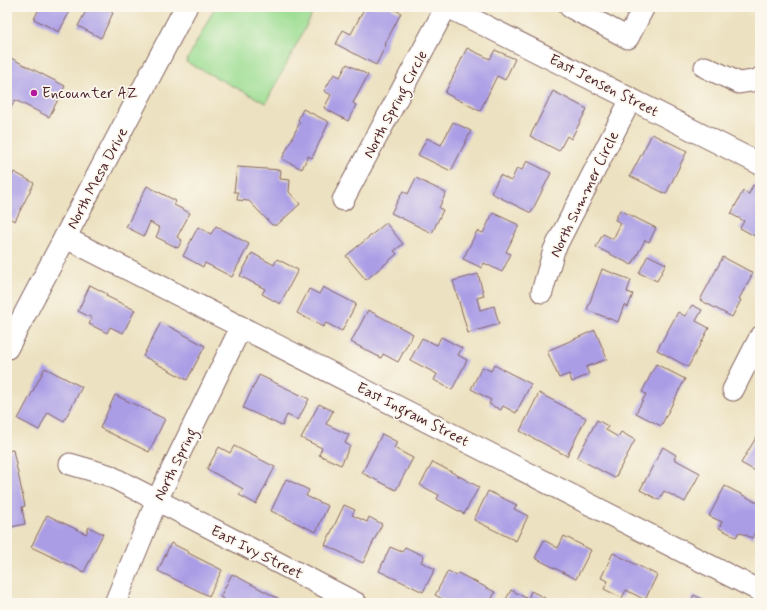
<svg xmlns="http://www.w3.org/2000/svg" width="767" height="610" font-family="Mynerve,sans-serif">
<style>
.green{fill:#9fde94;stroke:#747e60}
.building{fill:#aa9de6}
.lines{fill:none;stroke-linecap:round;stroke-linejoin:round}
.minor-casing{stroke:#83635f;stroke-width:23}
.major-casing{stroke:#83635f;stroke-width:24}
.minor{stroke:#fff;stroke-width:21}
.major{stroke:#fff;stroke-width:22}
.poi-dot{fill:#b5179e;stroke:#fbf7ec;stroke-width:1.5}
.labels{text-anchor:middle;stroke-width:3.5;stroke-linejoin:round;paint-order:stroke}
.street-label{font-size:15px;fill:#4a1f2b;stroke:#fbf7ec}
.poi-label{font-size:15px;fill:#4a1f2b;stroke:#fbf7ec;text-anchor:start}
</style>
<rect width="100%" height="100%" fill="#fbf7ec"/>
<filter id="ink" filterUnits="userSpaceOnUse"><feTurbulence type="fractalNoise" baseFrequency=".025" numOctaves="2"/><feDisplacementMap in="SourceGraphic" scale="8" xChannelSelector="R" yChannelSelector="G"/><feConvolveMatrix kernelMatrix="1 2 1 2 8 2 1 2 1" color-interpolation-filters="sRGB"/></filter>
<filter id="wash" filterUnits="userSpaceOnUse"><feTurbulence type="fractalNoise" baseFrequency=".012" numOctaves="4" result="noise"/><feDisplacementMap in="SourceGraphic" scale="16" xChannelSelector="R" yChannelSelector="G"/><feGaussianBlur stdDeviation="0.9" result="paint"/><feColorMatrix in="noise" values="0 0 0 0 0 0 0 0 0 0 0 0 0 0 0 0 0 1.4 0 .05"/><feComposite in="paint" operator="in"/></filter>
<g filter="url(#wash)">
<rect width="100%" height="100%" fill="#ece1c0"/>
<polygon class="green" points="215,7 316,7 266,103 186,62"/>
<g id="blocks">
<g class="building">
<polygon points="40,7 72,7 59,32 34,19"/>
<polygon points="88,7 104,7 104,8 113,13 101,38 78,26"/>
<polygon points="365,7 390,7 401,13 385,44 386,45 376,65 336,44 343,30 351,34"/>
<polygon points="467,48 490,59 495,50 515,59 505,80 497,76 480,111 445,93"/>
<polygon points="7,56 65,86 49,117 15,100 7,116"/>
<polygon points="347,64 368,75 353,103 356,105 348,121 324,108 331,95 324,91 334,74 340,77"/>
<polygon points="553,91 587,109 571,139 567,136 559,151 530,136"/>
<polygon points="303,109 329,122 312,158 308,156 302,169 282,159 300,122 298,120"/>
<polygon points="453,122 471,131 451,171 418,155 427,138 441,145"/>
<polygon points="652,134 687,151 666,194 630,176"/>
<polygon points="527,161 551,173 531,213 491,193 500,175 511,181 517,168 522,170"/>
<polygon points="237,167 281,170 280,179 290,180 289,192 300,204 277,225 272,225 249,201 237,200 238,192 234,192"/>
<polygon points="14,172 34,183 15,221 7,217 7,187"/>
<polygon points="416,178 446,193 439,208 443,210 432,233 391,213 403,191 408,194"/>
<polygon points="753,185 760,189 760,239 740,228 744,221 731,214 743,191 749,194"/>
<polygon points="147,186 176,201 174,205 190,213 177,237 182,240 178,248 156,237 160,228 150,222 144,236 126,227"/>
<polygon points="620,210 656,228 649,242 645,240 632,265 596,247 603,234 613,239 621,223 615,220"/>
<polygon points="493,213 519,225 506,252 511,254 502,272 484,263 482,268 463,259 477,231 483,233"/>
<polygon points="386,223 403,244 394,251 397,254 366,280 346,256"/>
<polygon points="216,226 249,244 232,277 205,263 203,267 183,256 198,227 211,234"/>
<polygon points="252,253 274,265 277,259 298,270 280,304 262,294 265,289 240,276"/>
<polygon points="648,255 666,264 657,281 639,273"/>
<polygon points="723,257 753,273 739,299 741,300 732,317 700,300"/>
<polygon points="602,269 631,280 627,292 633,294 628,307 624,305 618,322 587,310"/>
<polygon points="478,274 484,296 477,298 480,310 494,306 499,324 468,333 453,281"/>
<polygon points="90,285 107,294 106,296 135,310 123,333 110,327 107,333 89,324 92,318 78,311"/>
<polygon points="323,287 356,304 342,331 326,323 323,327 297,313 309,289 319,294"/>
<polygon points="692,305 702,310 696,321 709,328 688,367 657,350 678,312 685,316"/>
<polygon points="368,310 413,334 398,362 383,354 381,358 351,342"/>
<polygon points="161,322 205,346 187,380 143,356"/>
<polygon points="595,330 607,359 586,367 589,374 572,382 569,374 559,378 547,351"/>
<polygon points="441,337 462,348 458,355 467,360 452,390 434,380 437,374 410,360 422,338 437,345"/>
<polygon points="656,364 685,379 661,426 636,413 646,394 642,392"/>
<polygon points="494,365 531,384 516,413 503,406 501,410 489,404 491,400 471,389 482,367 491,371"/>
<polygon points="45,368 82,387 64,421 48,412 39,430 18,419"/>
<polygon points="259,375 309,399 298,420 287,415 282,426 243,408"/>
<polygon points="539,393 586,418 567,456 520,431"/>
<polygon points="115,395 165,419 149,452 100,428"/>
<polygon points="319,404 333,411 326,424 349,435 345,443 350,446 341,465 319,455 322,448 301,438"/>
<polygon points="597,420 608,426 606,430 618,437 621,432 635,440 615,478 577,458"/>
<polygon points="760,431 760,471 759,473 741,463"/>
<polygon points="382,434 397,442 394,448 413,458 396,490 362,473"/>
<polygon points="234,446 275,467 256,504 239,495 243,489 207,469 219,447 230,453"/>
<polygon points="663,447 676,455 674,459 700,473 685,502 664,491 659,500 640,490"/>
<polygon points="13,450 25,506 22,507 25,524 7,528 7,451"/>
<polygon points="433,462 479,487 464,514 437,499 439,495 420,485"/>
<polygon points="286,479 309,490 306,496 328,506 316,532 271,511"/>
<polygon points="725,486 760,504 760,523 752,538 739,532 736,537 719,528 722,522 709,516"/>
<polygon points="488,491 517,505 514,509 528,516 516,541 474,520"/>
<polygon points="344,505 355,510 352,515 367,522 369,517 382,524 363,563 325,545"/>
<polygon points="47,515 86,534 89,527 103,534 84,572 31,547"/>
<polygon points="564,536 591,550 576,579 535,558 544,540 558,548"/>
<polygon points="171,543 189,552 188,553 222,570 209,596 158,571"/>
<polygon points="390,547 402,552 405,547 424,556 421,562 435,569 423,592 379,571"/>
<polygon points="613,553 657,575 645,600 626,590 622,598 604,589 608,581 601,578"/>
<polygon points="448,571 456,575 458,573 495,592 490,603 450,603 435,595"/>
<polygon points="232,574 281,600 280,603 230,603 220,597"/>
<polygon points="511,590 528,599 531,591 545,598 542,603 504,603"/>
<polygon points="694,595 710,603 690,603"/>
</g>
</g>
</g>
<g filter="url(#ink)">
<use href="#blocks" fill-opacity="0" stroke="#83635f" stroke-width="1"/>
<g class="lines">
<defs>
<g id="minor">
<polyline points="448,7 760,164"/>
<polyline points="570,7 628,38 644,7"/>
<polyline points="705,67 739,83 758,80 760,78"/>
<polyline points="343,200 446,7"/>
<polyline points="66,238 760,591"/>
<polyline points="542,292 554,250 631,99"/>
<polyline points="733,390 760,337"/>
<polyline points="70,464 108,475 356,603"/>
<polyline points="115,603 157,500 241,327"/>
</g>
<polyline id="major" points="7,348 186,7"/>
</defs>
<use href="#minor" class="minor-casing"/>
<use href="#major" class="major-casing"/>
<use href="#minor" class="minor"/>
<use href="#major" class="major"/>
</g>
</g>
<circle class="poi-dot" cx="34" cy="93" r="4"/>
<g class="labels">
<g class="street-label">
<text transform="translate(604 85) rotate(27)" y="5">East Jensen Street</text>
<text transform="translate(395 104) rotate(-62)" y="5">North Spring Circle</text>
<text transform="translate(97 178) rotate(-62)" y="5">North Mesa Drive</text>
<text transform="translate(584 194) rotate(-64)" y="5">North Summer Circle</text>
<text transform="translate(413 414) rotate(27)" y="5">East Ingram Street</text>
<text transform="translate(175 464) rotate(-64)" y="5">North Spring</text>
<text transform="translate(257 552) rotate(27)" y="5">East Ivy Street</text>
</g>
<g class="poi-label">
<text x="42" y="98">Encounter AZ</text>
</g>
</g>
<rect width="767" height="610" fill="none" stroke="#fbf7ec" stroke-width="24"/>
</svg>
